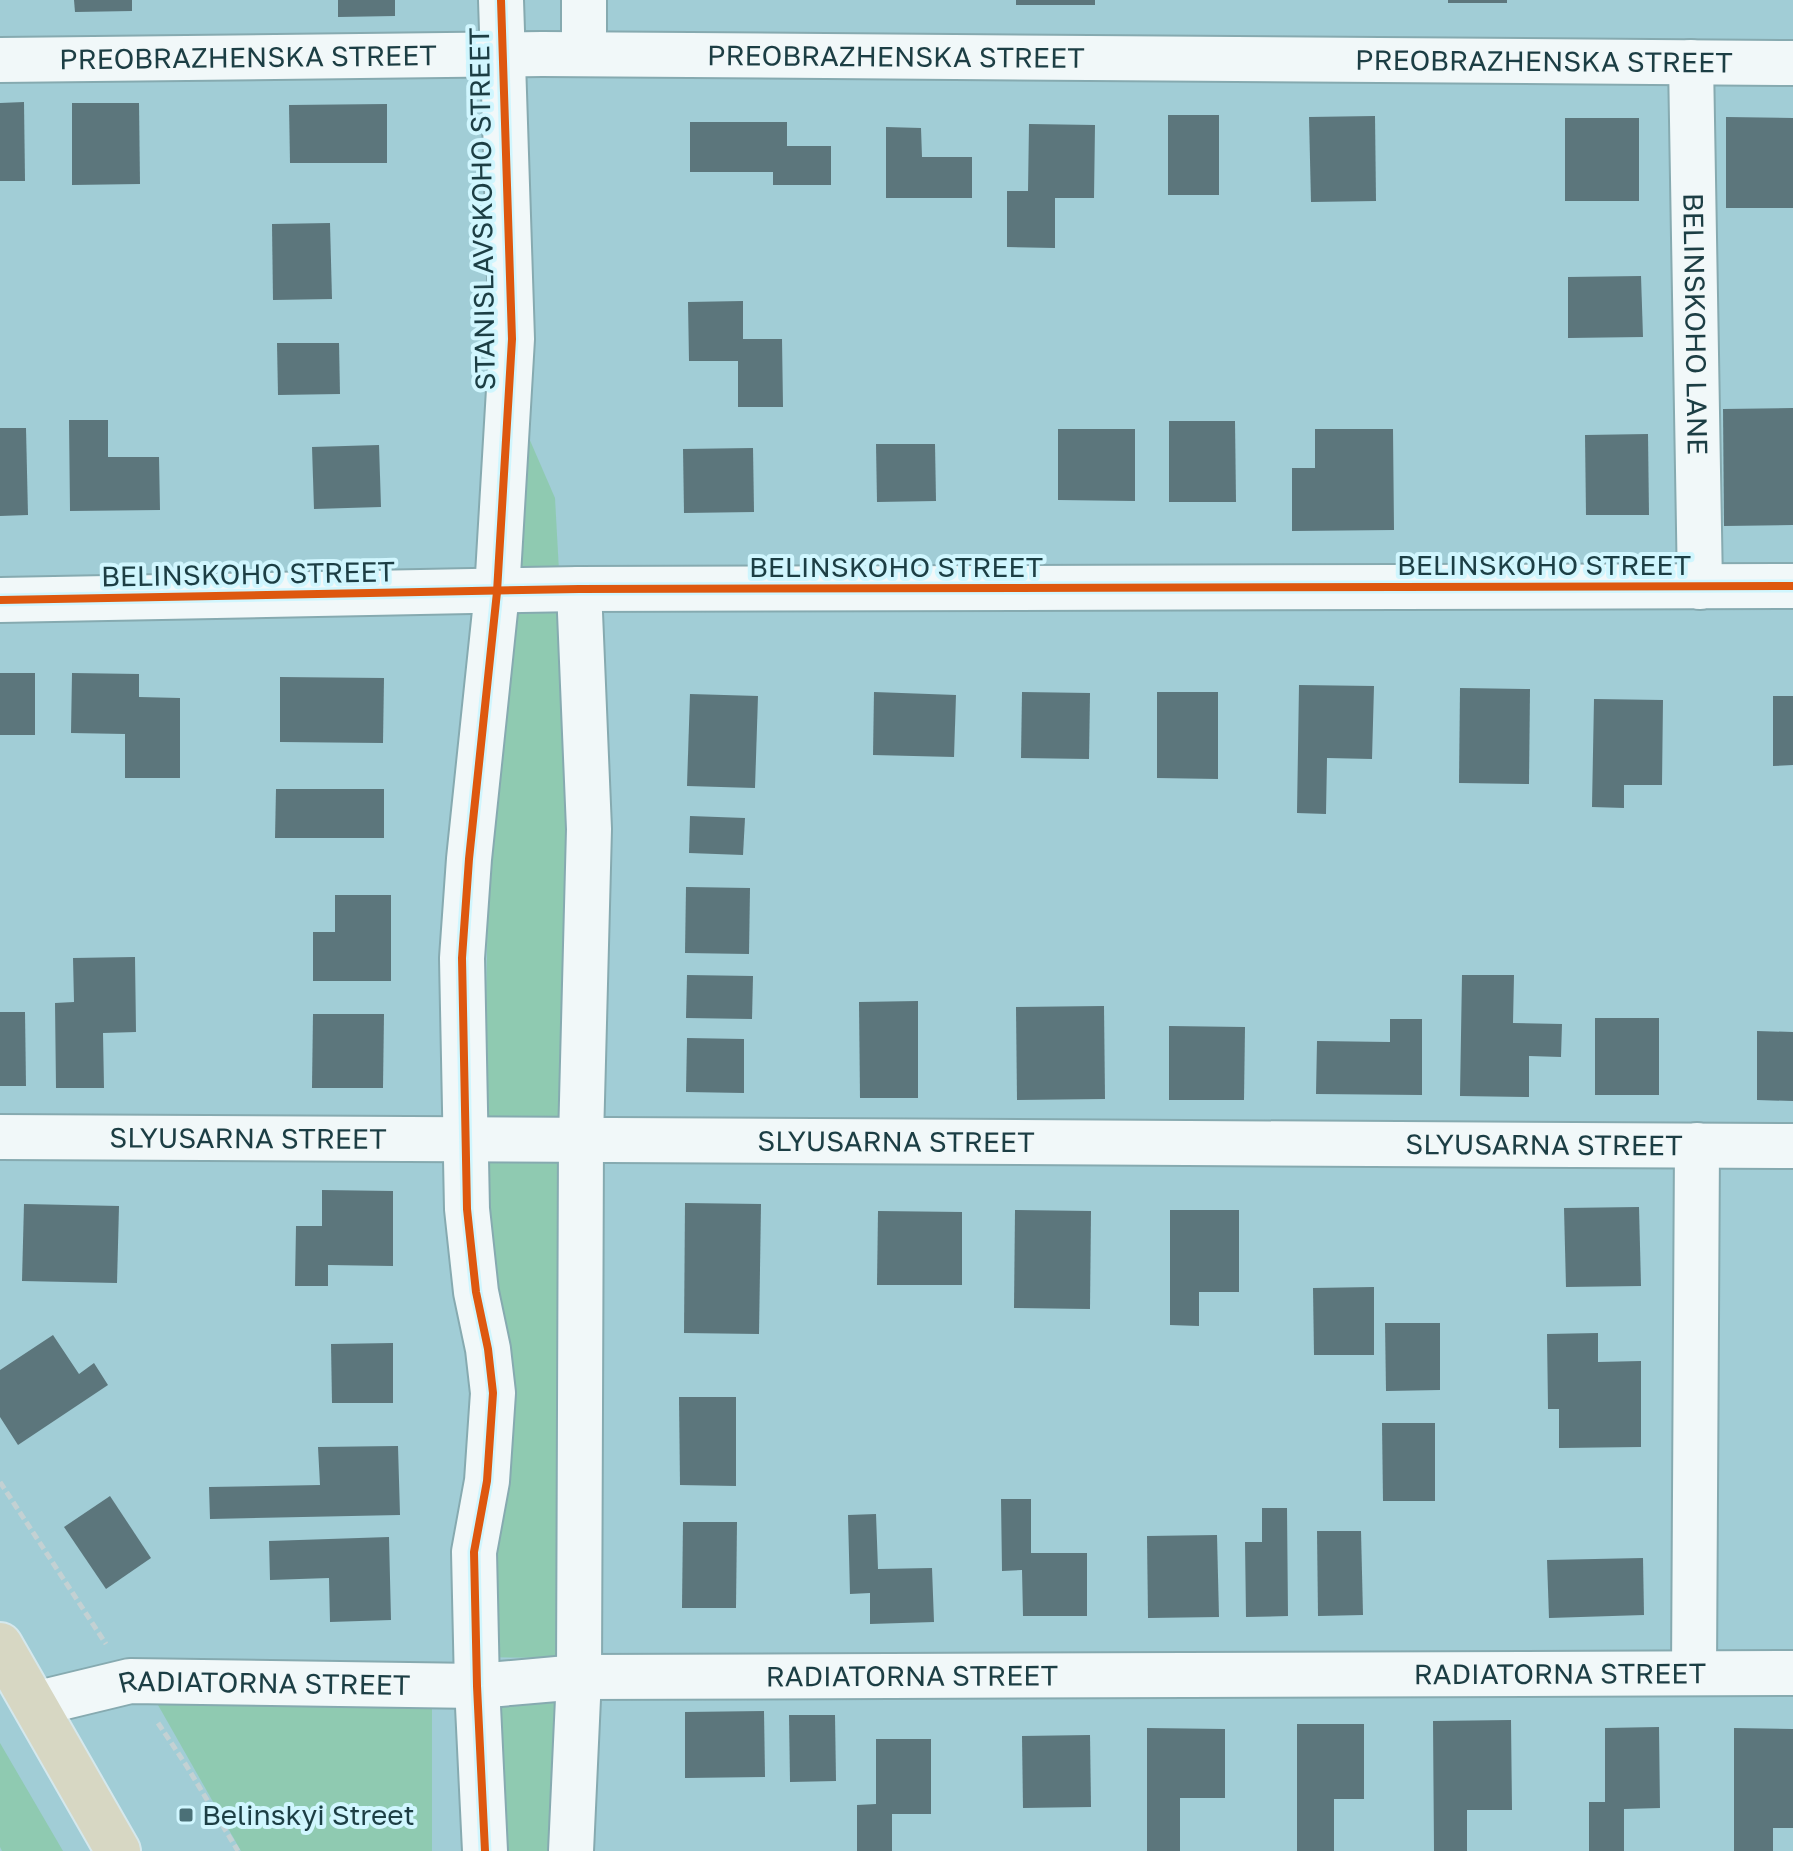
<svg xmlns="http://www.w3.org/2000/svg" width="1793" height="1851" font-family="'Golos Text',sans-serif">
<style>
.green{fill:#8fcab1}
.building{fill:#5c767c}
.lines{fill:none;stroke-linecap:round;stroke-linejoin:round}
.minor-casing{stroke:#86aab0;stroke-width:48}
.highway-casing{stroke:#d5e8ed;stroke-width:48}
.path{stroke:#c3d1d3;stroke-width:5;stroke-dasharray:8 4;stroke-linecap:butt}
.minor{stroke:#f1f8f9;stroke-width:44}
.highway{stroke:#d7d7c3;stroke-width:44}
.cycleway-casing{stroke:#d0f6fe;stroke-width:13}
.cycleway{stroke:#de580f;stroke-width:8}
.poi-dot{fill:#4b7077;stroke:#d0f6fe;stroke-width:3}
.labels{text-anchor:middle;stroke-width:8;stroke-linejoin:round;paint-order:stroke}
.street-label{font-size:28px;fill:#1c3e44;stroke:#d0f6fe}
.poi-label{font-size:28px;fill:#1c3e44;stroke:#d0f6fe;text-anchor:start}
</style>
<rect width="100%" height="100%" fill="#a1cdd6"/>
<g class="green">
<polygon points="492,353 555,498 559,571 493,571"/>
<polygon points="493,608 561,608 570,829 563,1121 484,1121"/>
<polygon points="483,1158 562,1158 561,1658 475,1657"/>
<polygon points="476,1695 559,1696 551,1851 475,1851"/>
<polygon points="432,1702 432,1851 241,1851 158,1705"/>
<polygon points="0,1743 63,1851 2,1851 0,1847"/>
</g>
<g class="building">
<polygon points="74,0 132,0 132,11 75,12"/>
<polygon points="338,0 395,0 395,16 338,17"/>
<rect x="1016" y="0" width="79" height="5"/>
<rect x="1448" y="0" width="59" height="3"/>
<polygon points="24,102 25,181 0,181 0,103"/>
<polygon points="72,103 139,103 140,184 72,185"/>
<polygon points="387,104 387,163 290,163 289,105"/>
<rect x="1168" y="115" width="51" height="80"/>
<polygon points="1375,116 1376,201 1311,202 1309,117"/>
<polygon points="1726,117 1793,118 1793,208 1726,208"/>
<rect x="1565" y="118" width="74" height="83"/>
<polygon points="690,122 787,122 787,146 831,146 831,185 773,185 773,172 690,172"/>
<polygon points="1029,124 1095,125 1094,198 1055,198 1055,248 1007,247 1007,191 1028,191"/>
<polygon points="886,127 921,128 922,157 972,157 972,198 886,198"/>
<polygon points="330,223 332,299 273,300 272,224"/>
<polygon points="1641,276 1643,337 1568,338 1568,277"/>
<polygon points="743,301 743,339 782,339 783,407 738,407 738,361 689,361 688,302"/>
<polygon points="277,343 339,343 340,394 278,395"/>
<polygon points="1793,408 1793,525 1724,526 1723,409"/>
<polygon points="69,420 108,420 108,457 159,457 160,510 70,511"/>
<polygon points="1169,421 1235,421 1236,502 1169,502"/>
<polygon points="0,428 26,428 28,515 0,516"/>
<polygon points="1058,429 1135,429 1135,501 1058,500"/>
<polygon points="1315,429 1393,429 1394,530 1292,531 1292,468 1315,468"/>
<polygon points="1648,434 1649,515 1586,515 1585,435"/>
<polygon points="876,444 935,444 936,501 877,502"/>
<polygon points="379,445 381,507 314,509 312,447"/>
<polygon points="753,448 754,512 684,513 683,449"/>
<rect x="0" y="673" width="35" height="62"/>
<polygon points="72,673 139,674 139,697 180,698 180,778 125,778 125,734 71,733"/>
<polygon points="280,677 384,678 383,743 280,742"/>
<polygon points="1299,685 1374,686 1372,759 1327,758 1326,814 1297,813"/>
<polygon points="1460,688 1530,689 1529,784 1459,783"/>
<polygon points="874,692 956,695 954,757 873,755"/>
<polygon points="1022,692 1090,693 1089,759 1021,758"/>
<polygon points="1157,692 1218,692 1218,779 1157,778"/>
<polygon points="690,694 758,696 755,788 687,786"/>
<polygon points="1773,696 1793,696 1793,765 1773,766"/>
<polygon points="1594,699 1663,700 1662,785 1624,785 1624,808 1592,807"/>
<polygon points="276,789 384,789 384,838 275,838"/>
<polygon points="690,816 745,818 743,855 689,853"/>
<polygon points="686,887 750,888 749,954 685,953"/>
<polygon points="335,895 391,895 391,981 313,981 313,932 335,932"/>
<polygon points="135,957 136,1032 103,1033 104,1088 56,1088 55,1003 74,1002 73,958"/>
<polygon points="687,975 753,976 752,1019 686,1018"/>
<polygon points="1462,975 1514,975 1513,1023 1562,1024 1561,1057 1529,1056 1529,1097 1460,1096"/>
<polygon points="918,1001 918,1098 860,1098 859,1002"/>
<polygon points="1104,1006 1105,1099 1017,1100 1016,1007"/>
<polygon points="0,1012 25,1012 26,1086 0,1086"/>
<polygon points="313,1014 384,1014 383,1088 312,1088"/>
<rect x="1595" y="1018" width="64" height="77"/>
<polygon points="1390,1019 1422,1019 1422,1095 1316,1094 1317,1041 1390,1042"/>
<polygon points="1169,1026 1245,1027 1244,1100 1169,1100"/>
<polygon points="1757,1031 1793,1032 1793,1101 1757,1100"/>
<polygon points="687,1038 744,1039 744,1093 686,1092"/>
<polygon points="322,1190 393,1191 393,1266 328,1265 328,1286 295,1286 296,1226 322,1226"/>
<polygon points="685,1203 761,1204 759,1334 684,1333"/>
<polygon points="24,1204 119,1206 117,1283 22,1281"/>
<polygon points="1639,1207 1641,1286 1566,1287 1564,1208"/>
<polygon points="1015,1210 1091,1211 1090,1309 1014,1308"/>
<polygon points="1170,1210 1239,1210 1239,1292 1199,1292 1199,1326 1170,1325"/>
<polygon points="878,1211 962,1212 962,1285 877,1285"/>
<polygon points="1374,1287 1374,1355 1314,1355 1313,1288"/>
<polygon points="1385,1323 1440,1323 1440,1390 1386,1391"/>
<polygon points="1598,1333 1598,1362 1641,1361 1641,1447 1559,1448 1559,1409 1548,1409 1547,1334"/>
<polygon points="53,1335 79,1374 94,1363 108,1385 18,1445 0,1417 0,1370"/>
<polygon points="393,1343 393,1403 332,1403 331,1344"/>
<polygon points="679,1397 736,1397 736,1486 680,1485"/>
<polygon points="1382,1423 1435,1423 1435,1501 1383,1501"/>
<polygon points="398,1446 400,1515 210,1519 209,1487 320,1485 318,1447"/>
<polygon points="110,1496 151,1558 106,1589 64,1527"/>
<polygon points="1001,1499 1031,1499 1031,1553 1087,1553 1087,1616 1023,1616 1022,1570 1002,1571"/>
<polygon points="1262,1508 1287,1508 1288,1616 1246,1617 1245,1542 1262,1542"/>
<polygon points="876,1514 878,1569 932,1568 934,1622 870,1624 870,1593 850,1594 848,1515"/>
<polygon points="683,1522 737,1522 736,1608 682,1608"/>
<polygon points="1317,1531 1361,1531 1363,1615 1318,1616"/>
<polygon points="1217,1535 1219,1617 1148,1618 1147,1536"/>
<polygon points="389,1537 391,1620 330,1622 329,1578 270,1580 269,1541"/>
<polygon points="1643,1558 1644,1615 1549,1618 1547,1560"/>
<polygon points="764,1711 765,1777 685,1778 685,1712"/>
<polygon points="789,1715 835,1715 836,1781 790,1782"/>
<polygon points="1511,1720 1512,1810 1467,1810 1467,1851 1434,1851 1433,1721"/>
<polygon points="1297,1724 1364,1724 1364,1799 1334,1799 1334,1851 1297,1851"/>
<polygon points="1659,1727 1660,1808 1624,1809 1624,1851 1589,1851 1589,1802 1605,1802 1605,1728"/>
<polygon points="1147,1728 1225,1729 1225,1798 1180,1798 1180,1851 1147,1851"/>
<polygon points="1734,1728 1793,1729 1793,1828 1773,1828 1773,1851 1734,1851"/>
<polygon points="1090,1735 1091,1807 1023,1808 1022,1736"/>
<polygon points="876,1739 931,1739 931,1814 892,1814 892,1851 857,1851 857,1805 876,1804"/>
</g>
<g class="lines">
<defs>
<g id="minor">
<polyline points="584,54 584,0"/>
<path id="s1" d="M0 60 542 54 1793 63"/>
<path id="s2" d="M1691 62 1700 587"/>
<polyline points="0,600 579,589 1793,586"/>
<path id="s3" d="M0 1137 1793 1146"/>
<polyline points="1694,1673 1697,1145"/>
<path id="s4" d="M35 1704 130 1681 477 1686 579 1677 1793 1673"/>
<polyline points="485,1851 477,1686 474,1552 487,1481 493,1393 488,1349 476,1292 467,1209 462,958 469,859 497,592 512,339 501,0"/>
<polyline points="571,1851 579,1677 581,1139 589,829 579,589"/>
</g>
<polyline id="highway" points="0,1645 118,1851"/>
</defs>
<use href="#minor" class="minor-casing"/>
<use href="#highway" class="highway-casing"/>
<g class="path">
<polyline points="0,1482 106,1644"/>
<polyline points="158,1723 186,1765 238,1851"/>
</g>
<use href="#minor" class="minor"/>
<use href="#highway" class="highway"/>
<defs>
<g id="cycleway">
<polyline points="0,600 579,589 1793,586"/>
<polyline points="485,1851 477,1686 474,1552 487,1481 493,1393 488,1349 476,1292 467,1209 462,958 469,859 497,592 512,339 501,0"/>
</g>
</defs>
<use href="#cycleway" class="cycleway-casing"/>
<use href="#cycleway" class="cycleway"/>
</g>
<rect class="poi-dot" x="178" y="1807" width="16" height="16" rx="4"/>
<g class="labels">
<g class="street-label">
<text dy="10" stroke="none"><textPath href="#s1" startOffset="896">PREOBRAZHENSKA STREET</textPath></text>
<text dy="10" stroke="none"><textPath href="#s1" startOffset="248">PREOBRAZHENSKA STREET</textPath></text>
<text dy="10" stroke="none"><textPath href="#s1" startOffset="1544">PREOBRAZHENSKA STREET</textPath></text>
<text transform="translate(482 209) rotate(-91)" y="10">STANISLAVSKOHO STREET</text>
<text dy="10" stroke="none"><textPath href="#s2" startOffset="262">BELINSKOHO LANE</textPath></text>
<text x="1544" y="575">BELINSKOHO STREET</text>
<text x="896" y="577">BELINSKOHO STREET</text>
<text transform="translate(248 574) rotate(-1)" y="10">BELINSKOHO STREET</text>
<text dy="10" stroke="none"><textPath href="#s3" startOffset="248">SLYUSARNA STREET</textPath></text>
<text dy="10" stroke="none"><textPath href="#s3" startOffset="896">SLYUSARNA STREET</textPath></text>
<text dy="10" stroke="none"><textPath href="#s3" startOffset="1544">SLYUSARNA STREET</textPath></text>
<text dy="10" stroke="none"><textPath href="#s4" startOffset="1528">RADIATORNA STREET</textPath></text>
<text dy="10" stroke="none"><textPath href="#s4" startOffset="880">RADIATORNA STREET</textPath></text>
<text dy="10" stroke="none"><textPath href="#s4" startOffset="232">RADIATORNA STREET</textPath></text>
</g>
<g class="poi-label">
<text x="202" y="1825">Belinskyi Street</text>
</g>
</g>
</svg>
